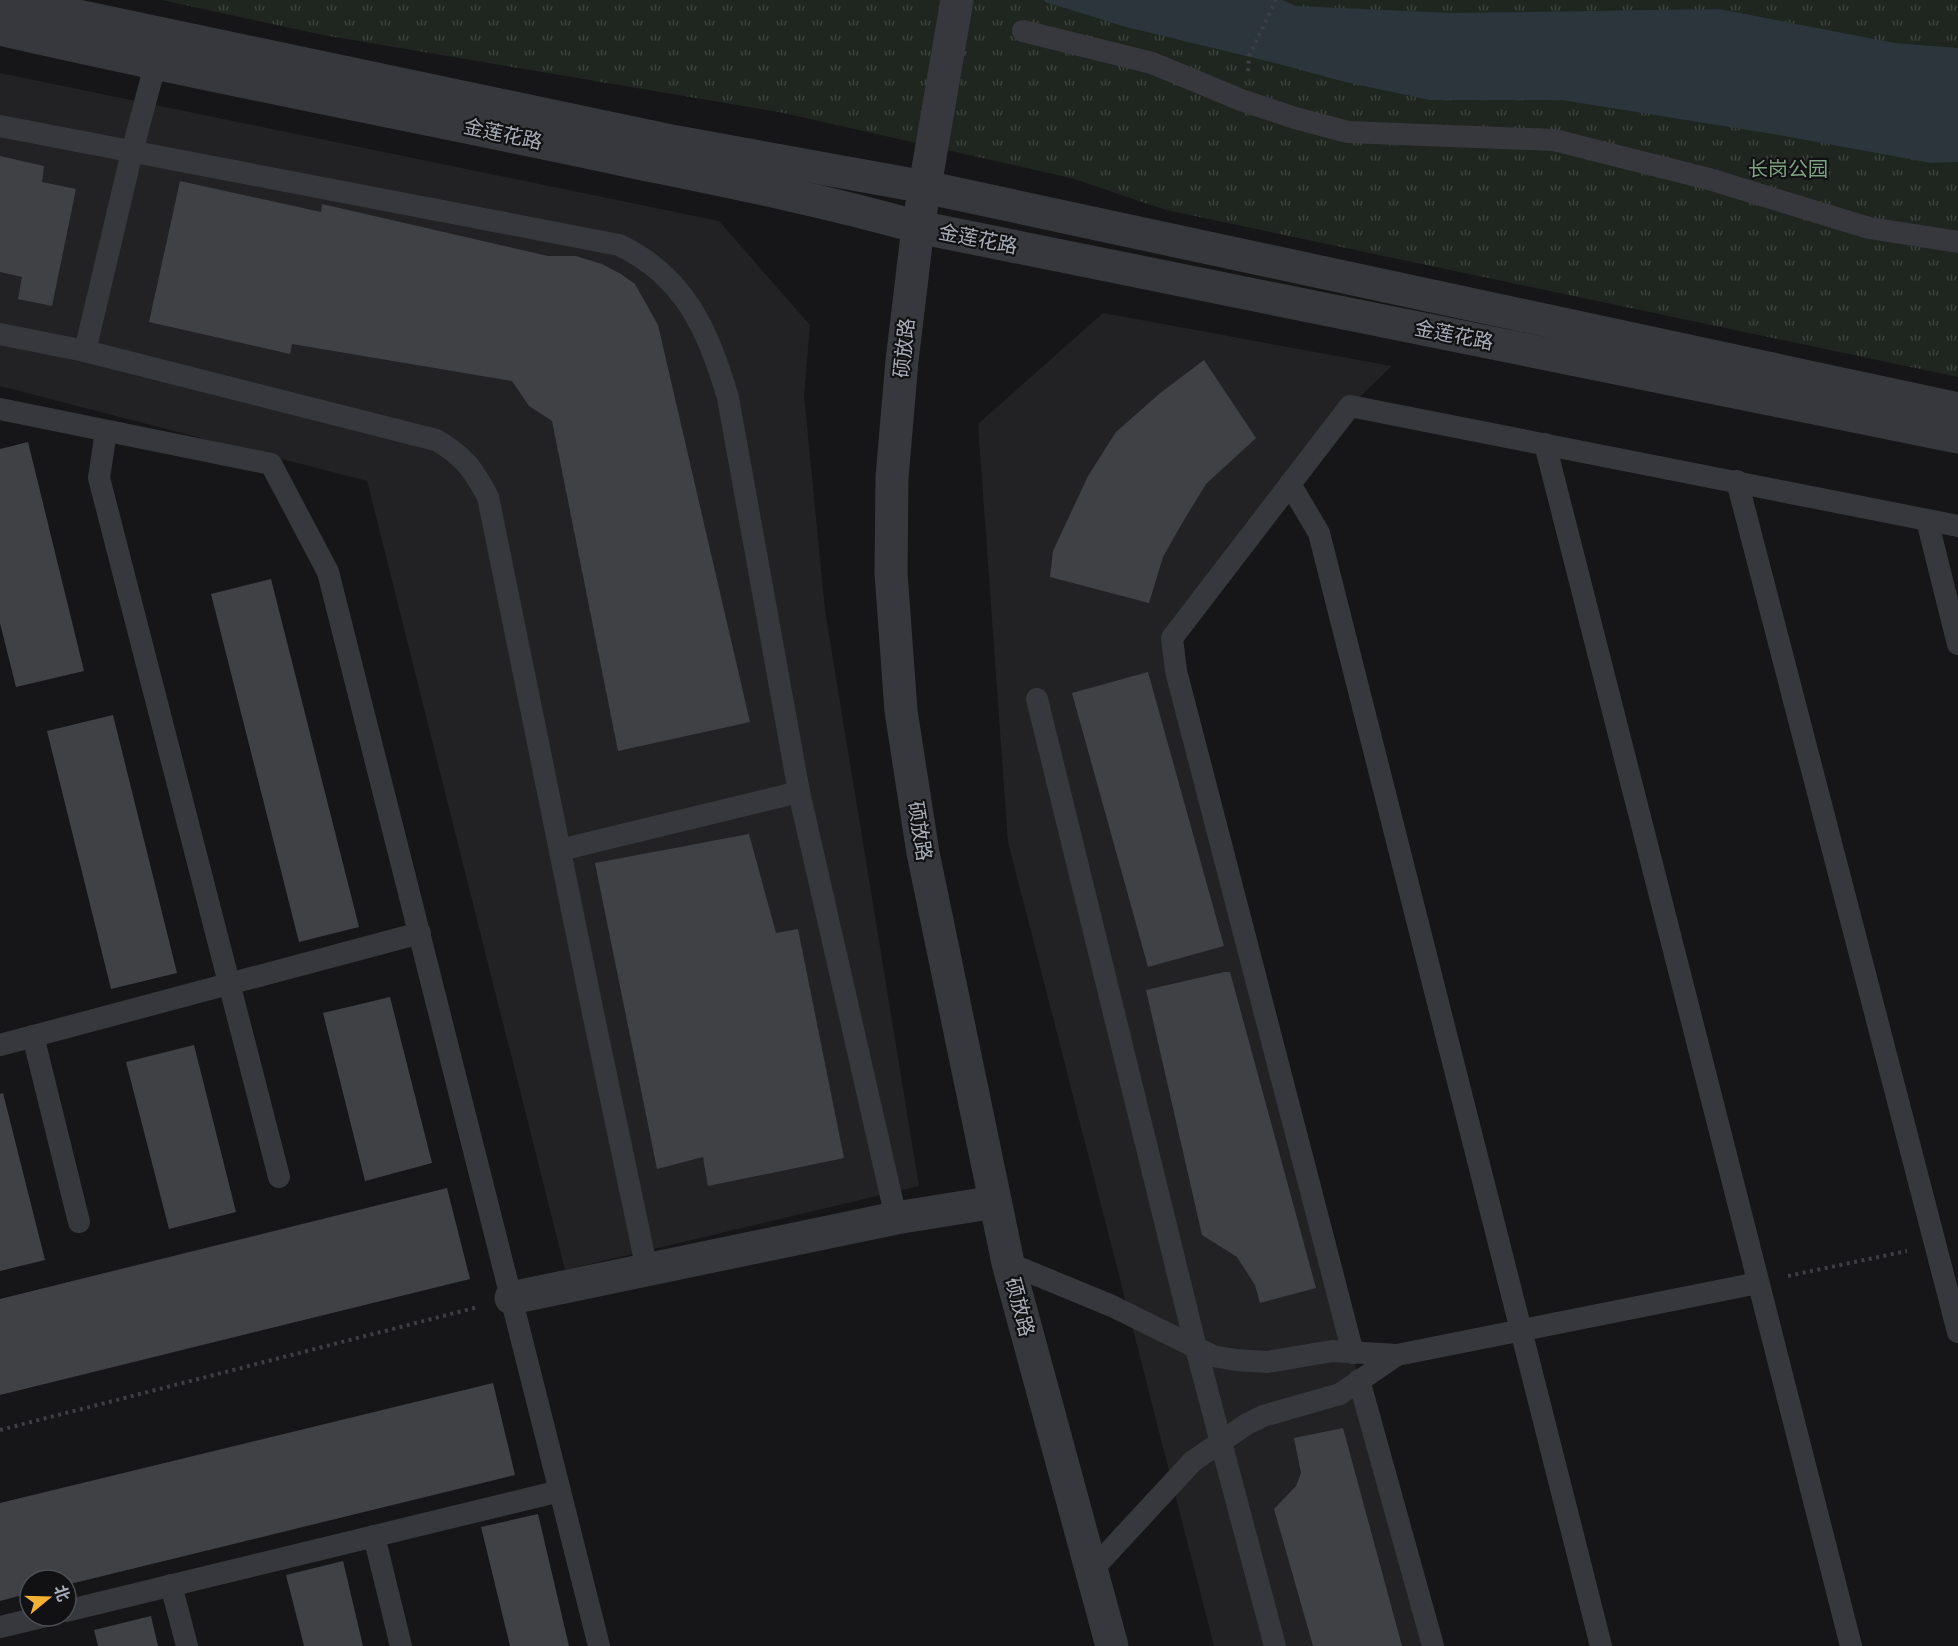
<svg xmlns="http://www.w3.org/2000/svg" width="1958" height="1646" font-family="Rubik,'Noto Sans SC',sans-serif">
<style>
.built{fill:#222225}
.park{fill:url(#park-tufts)}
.water{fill:#2c353c}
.building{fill:#404145}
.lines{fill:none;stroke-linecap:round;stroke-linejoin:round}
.path{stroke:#3d3f44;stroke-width:4;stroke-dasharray:3 4.5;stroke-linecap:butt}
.service{stroke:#37383d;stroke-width:22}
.minor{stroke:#37383d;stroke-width:33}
.tertiary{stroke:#37383d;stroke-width:33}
.labels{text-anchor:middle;stroke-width:4.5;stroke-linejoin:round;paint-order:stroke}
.street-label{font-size:20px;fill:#a8adb8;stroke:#111113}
.park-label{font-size:20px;fill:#7fa381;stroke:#111113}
</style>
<defs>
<pattern id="park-tufts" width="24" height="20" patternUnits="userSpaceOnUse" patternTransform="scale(1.5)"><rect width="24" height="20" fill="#1e261f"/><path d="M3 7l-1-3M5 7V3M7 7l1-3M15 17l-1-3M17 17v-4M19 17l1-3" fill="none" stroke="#3c433d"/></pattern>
</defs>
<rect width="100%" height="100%" fill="#161618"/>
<g class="built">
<polygon points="0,73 719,221 810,325 804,395 825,610 919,1186 565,1270 367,481 0,386"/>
<polygon points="1103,313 1392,366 1350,406 1172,638 1176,671 1359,1380 1433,1646 1214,1646 1008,842 978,424"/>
</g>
<polygon class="park" points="162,0 1958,0 1958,377 1166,210 1071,178 779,112 323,35"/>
<polygon class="water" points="1044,0 1282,0 1296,6 1451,13 1719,9 1895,43 1958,48 1958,162 1931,163 1779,135 1562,100 1430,100 1345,82 1279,64 1126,27 1045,2"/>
<g class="building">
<polygon points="0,156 44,166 42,182 76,189 52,306 18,299 22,277 0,272"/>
<polygon points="180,181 321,212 322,204 548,256 576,256 602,264 621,274 635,284 658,325 750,722 618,751 552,421 529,406 512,381 292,344 290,354 149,322"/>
<polygon points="1204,360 1256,438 1206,484 1181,525 1163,557 1149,603 1050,577 1053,551 1088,476 1116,432 1159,394"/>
<polygon points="28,442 84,671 16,687 0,623 0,449"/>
<polygon points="271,579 359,927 299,942 211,594"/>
<polygon points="1148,672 1224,946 1148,967 1072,693"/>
<polygon points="113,715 177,973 111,989 47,731"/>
<polygon points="749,834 776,933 798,929 844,1158 708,1186 703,1157 657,1169 595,863"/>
<polygon points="1224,972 1230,972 1316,1288 1260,1303 1255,1285 1237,1257 1202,1235 1146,990"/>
<polygon points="390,997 432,1163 365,1181 323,1013"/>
<polygon points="194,1045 236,1212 169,1229 126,1062"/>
<polygon points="3,1093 45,1260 0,1271 0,1094"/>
<polygon points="447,1188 470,1279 0,1395 0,1299"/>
<polygon points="493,1383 515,1475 66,1585 66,1580 30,1580 30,1593 0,1601 0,1503"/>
<polygon points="1343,1428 1402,1646 1313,1646 1274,1509 1296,1486 1301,1473 1294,1438"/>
<polygon points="538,1514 569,1646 510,1646 481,1527"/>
<polygon points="343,1561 363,1646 304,1646 286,1575"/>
<polygon points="151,1616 158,1646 98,1646 94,1630"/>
</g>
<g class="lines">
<g class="path">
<polyline points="1248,71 1249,56 1276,0"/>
<polyline points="1788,1276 1907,1251"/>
<polyline points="0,1430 478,1307"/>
</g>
<g class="service">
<polyline points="1023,31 1152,63 1241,100 1295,118 1348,132 1554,140 1709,179 1869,228 1958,242"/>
<path d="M0 126 619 245C685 276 709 332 728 398L799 792 896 1218"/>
<path d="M0 334 85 351 436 440C465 457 472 468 488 497L593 1013 647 1270"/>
<polyline points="85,351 132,152 159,50"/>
<polyline points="0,409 271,464 328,572 599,1646"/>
<polyline points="106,431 99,478 279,1177"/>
<polyline points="1545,444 1851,1646"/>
<polyline points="1737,481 1958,1332"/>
<polyline points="1290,484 1319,533 1601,1646"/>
<polyline points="1927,520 1958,644"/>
<polyline points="1037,699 1196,1348 1275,1646"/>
<polyline points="560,850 799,792"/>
<polyline points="33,1036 79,1222"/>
<polyline points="0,1045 420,933"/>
<polyline points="1008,1263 1112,1306 1213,1356 1236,1360 1267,1362 1332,1351 1397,1355 1758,1283"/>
<polyline points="1353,1353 1176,671 1172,638 1350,406 1958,526"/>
<polyline points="1359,1380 1433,1646"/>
<polyline points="374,1536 401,1646"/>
<polyline points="1092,1570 1193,1461 1247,1424 1263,1416 1340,1394 1397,1355"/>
<polyline points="171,1585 187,1646"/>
<polyline points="66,1611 560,1491"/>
<polyline points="0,1627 46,1616"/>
</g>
<polyline class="minor" points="511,1298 896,1218 995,1202"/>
<g class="tertiary">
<polyline points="2,0 666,140 925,187 1958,409"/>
<polyline points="957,0 918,227 902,361 892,477 891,573 901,711 923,853 1008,1263 1112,1646"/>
<path d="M0 29C209 77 419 116 629 161 726 181 823 200 918 227L1958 437"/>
</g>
</g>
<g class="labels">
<g class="street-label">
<text transform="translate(503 134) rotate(12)" y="7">金莲花路</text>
<text transform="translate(978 239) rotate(11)" y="7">金莲花路</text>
<text transform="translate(1454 335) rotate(11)" y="7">金莲花路</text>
<text transform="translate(904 348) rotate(-84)" y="7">硕放路</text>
<text transform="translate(920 831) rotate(81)" y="7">硕放路</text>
<text transform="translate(1020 1307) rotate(75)" y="7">硕放路</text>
</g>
<g class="park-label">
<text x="1788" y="176">长岗公园</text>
</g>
</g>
<g transform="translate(48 1598) rotate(71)"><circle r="28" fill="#111113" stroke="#4d4f55" stroke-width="1.5"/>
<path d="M0-4.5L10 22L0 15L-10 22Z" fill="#f2b134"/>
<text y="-9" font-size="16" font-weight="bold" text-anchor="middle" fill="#a8adb8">北</text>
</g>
</svg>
